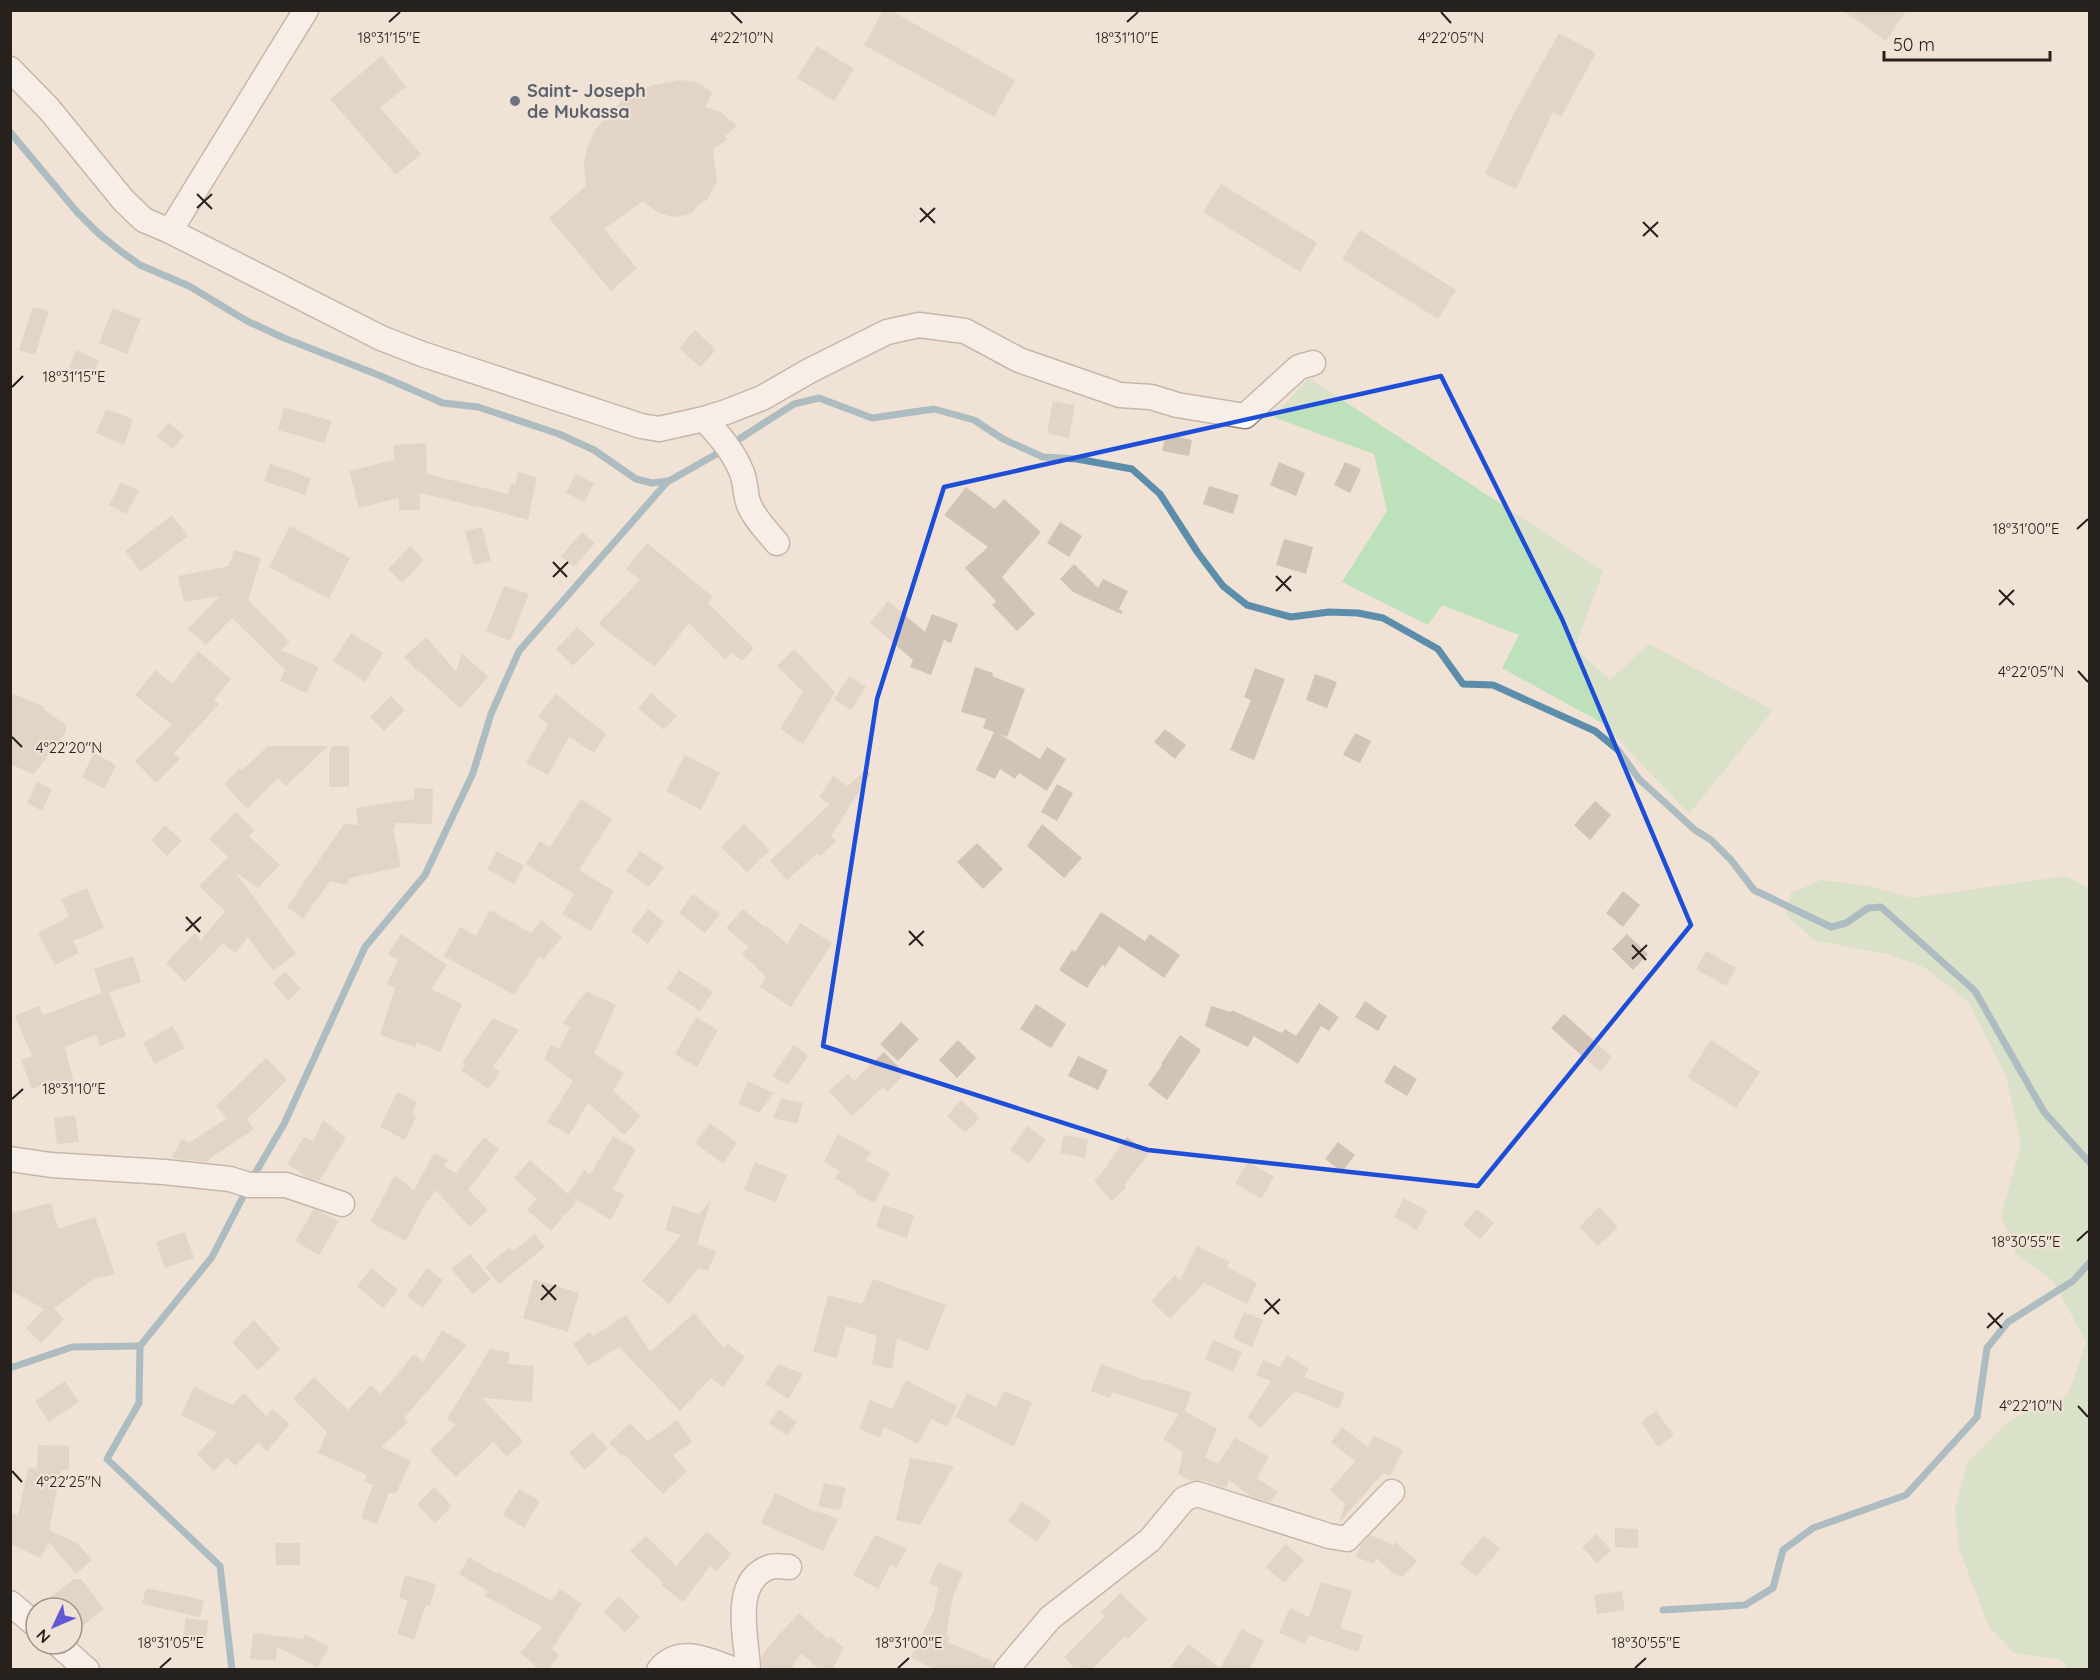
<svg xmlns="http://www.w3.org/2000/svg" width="2100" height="1680" font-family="Quicksand,sans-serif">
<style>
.green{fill:#bde1bb}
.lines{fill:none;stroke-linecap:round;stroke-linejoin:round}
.stream{stroke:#5c8eac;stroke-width:7}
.building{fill:#d1c4b7}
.minor-casing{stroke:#908377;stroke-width:27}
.minor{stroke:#fff;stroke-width:24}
.marked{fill:none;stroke:#1d4ed8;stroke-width:4.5;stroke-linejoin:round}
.ticks{fill:none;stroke:#26211c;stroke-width:2}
.worship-dot{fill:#6b7280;stroke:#f0e2d4;stroke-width:2}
.labels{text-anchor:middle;stroke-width:4.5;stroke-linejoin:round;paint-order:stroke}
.worship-label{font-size:18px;font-weight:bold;fill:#5b616d;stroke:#f0e2d4;text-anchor:start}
.ticks-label{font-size:15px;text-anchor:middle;fill:#26211c;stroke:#f0e2d4;stroke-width:4.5;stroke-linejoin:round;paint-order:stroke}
</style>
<rect width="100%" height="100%" fill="#f0e2d4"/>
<g class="green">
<polygon points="1309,378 1603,571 1575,648 1610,680 1649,644 1773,710 1689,814 1604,724 1502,668 1519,635 1442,605 1428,625 1342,582 1387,511 1374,454 1273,417"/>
<polygon points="2066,876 2090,889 2089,1670 2069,1669 2061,1660 2014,1653 1989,1627 1959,1549 1955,1509 1967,1463 2010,1420 2068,1395 2086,1342 2054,1282 2016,1254 2001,1216 2021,1144 2006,1076 1968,1002 1926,968 1887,954 1814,940 1786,914 1791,893 1821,880 1869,886 1913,898"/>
</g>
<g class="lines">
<g class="stream">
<polyline points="10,132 77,212 98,233 119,250 140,265 189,286 247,321 284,338 381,376 443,403 478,407 559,434 594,450 636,479 652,483 669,481 720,452"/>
<polyline points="733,443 794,404 819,398 872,418 934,409 974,420 1003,439 1043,457 1077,459 1132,469 1160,494 1198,553 1223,586 1247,605 1291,617 1329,612 1358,613 1383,618 1438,649 1463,684 1493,685 1595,731 1618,750 1639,779 1695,830 1711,840 1731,860 1754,890 1831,927 1846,923 1868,908 1881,907 1975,991 2044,1112 2090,1163"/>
<polyline points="253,1177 284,1124 365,947 425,875 473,773 491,714 519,651 668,481"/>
<polyline points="10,1368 72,1347 140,1346"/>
<polyline points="1663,1610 1745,1605 1773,1588 1783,1550 1813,1528 1906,1495 1977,1417 1987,1348 2008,1322 2073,1281 2090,1262"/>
<polyline points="232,1670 220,1566 107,1459 139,1403 140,1346 212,1257 246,1191"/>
</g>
</g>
<g class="building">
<polygon points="883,10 890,10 1015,80 994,117 864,45"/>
<polygon points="1842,10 1907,10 1886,41"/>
<polygon points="1559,33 1596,53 1561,117 1553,112 1516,189 1485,174 1514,113"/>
<polygon points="817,46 854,69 834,101 797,78"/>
<polygon points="382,56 406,87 380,108 421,154 396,175 330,99"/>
<polygon points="681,80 700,83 712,93 705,107 721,112 737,126 724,137 728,139 713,149 717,181 707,200 699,204 691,214 673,217 659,213 643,201 604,229 637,268 611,291 549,218 586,186 584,161 587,148 595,130 617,105 627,96 652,85"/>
<polygon points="1221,184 1317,243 1300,272 1203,212"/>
<polygon points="1360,230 1456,290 1438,319 1342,259"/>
<polygon points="33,307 49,311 35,355 19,350"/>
<polygon points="113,308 141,319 127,354 99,343"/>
<polygon points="695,330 716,350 700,367 679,348"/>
<polygon points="76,350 99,360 92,378 69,368"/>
<polygon points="1053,401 1075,405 1069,438 1047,433"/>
<polygon points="284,407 332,421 324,443 278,430"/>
<polygon points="106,409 133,419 124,445 96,433"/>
<polygon points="168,422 184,435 173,449 157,437"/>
<polygon points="1166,434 1192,440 1189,456 1162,451"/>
<polygon points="426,443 427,474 508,494 511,484 515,485 518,472 537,477 528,520 477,506 477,507 420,493 420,510 399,510 399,498 359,508 349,471 394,460 394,445"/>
<polygon points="1279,462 1305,473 1296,496 1270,485"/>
<polygon points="1345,462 1361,469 1350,493 1334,485"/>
<polygon points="270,464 311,478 305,495 264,481"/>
<polygon points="575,474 594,483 585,502 566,493"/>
<polygon points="121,482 139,491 126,514 109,505"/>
<polygon points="1209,486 1239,495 1233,514 1203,504"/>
<polygon points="966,487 995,509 1004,499 1041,532 1002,577 1035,614 1017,631 992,605 996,601 965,568 988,547 944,515"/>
<polygon points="172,515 188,536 141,572 125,551"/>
<polygon points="1060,522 1082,536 1069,557 1047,543"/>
<polygon points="290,526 350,558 329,599 269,567"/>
<polygon points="482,527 491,561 474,565 465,531"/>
<polygon points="582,532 595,543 574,567 561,556"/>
<polygon points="1284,539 1313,547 1306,574 1276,565"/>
<polygon points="647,543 713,597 708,603 754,648 742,661 731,653 725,659 689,623 655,667 598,624 640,580 626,569"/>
<polygon points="410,546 424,560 402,583 388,569"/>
<polygon points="234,550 261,558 248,600 290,642 281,650 319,667 306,693 280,681 285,670 232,618 206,645 188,629 220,596 184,602 178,576 229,566"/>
<polygon points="1074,564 1098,588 1103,579 1128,591 1119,609 1123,612 1121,614 1073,592 1060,579"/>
<polygon points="504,586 529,594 510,641 486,631"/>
<polygon points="888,601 925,632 932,614 958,624 951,643 944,640 931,675 910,667 913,660 870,623"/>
<polygon points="577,627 595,644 573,666 556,649"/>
<polygon points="351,633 383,653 365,682 333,661"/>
<polygon points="426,637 456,671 462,653 488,677 460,708 419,671 418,672 404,657"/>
<polygon points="794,649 835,692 803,744 780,729 803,692 777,666"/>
<polygon points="198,651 231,679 214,700 219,704 174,753 180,759 156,783 135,761 172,725 135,695 156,670 172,684"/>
<polygon points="975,667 993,673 992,676 1025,689 1007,737 998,733 1040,759 1047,747 1066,759 1047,791 1019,773 1015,779 1000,769 995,779 976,770 994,732 983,728 986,719 961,712"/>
<polygon points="1255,668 1285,679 1254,760 1230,750 1251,700 1244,697"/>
<polygon points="1315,674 1337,682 1327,708 1306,700"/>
<polygon points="849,676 866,687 851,710 834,699"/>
<polygon points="10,692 44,707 43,709 66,725 66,732 34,774 10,764"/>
<polygon points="651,693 677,716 664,730 638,708"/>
<polygon points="556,694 606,734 594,753 569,737 548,775 526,763 548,725 538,716"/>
<polygon points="391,696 405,710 384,731 370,717"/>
<polygon points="1165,729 1186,745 1175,759 1154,742"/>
<polygon points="1355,733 1371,741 1360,763 1343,755"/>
<polygon points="268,746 328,746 286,786 278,778 247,809 224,784 240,768 242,770"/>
<polygon points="332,746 349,746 349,787 329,787 329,753"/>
<polygon points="94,753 116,765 104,789 82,777"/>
<polygon points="685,755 720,773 701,810 666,791"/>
<polygon points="865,770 870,774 831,836 836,841 820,856 817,854 787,880 770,861 830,804 819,797 833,776 848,786"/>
<polygon points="37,782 52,789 42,811 27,803"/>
<polygon points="1057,784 1073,793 1057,821 1041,812"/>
<polygon points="414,788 433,789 432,824 395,823 395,828 393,828 401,867 349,878 347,885 330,881 303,919 287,907 344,824 358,825 356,808 414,799"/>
<polygon points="581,799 612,819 579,870 614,891 591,931 562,914 574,894 526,864 540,841 550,847"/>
<polygon points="1595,801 1611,815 1590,840 1574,825"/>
<polygon points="236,812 255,830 249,836 280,865 258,888 235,872 296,954 273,971 248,937 235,953 223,943 185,982 166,963 195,933 201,940 225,911 199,886 228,857 209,839"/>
<polygon points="744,824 770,850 747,872 721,847"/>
<polygon points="1042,824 1082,858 1064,878 1027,846"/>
<polygon points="165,825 182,841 167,856 151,840"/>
<polygon points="977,843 1003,869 983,889 957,862"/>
<polygon points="497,851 524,866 514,884 487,869"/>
<polygon points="640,851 664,867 649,887 626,871"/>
<polygon points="87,888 104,928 73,941 79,953 55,965 38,933 69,917 61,899"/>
<polygon points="1623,891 1640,905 1623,927 1606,913"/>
<polygon points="693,894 720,914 705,933 679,913"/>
<polygon points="648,909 664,922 648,944 631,931"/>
<polygon points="743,909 766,928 767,926 787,944 800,923 832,943 791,1007 760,987 766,977 742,954 749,947 726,928"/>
<polygon points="490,910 531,933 541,920 562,937 543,960 539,957 514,995 444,956 460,927 476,936"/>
<polygon points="1101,912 1145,941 1150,934 1180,955 1164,978 1119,946 1105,967 1102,965 1087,988 1059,970 1072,950 1075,952"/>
<polygon points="401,934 447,965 431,989 462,1004 440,1052 417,1042 415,1047 380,1035 395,988 387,984 398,960 388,954"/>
<polygon points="1627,934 1648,954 1633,970 1612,949"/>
<polygon points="1706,951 1736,968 1726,986 1696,969"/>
<polygon points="133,956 141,982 109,992 126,1036 100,1046 96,1035 65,1047 75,1087 58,1091 56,1080 32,1089 21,1060 32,1056 15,1016 39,1006 43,1015 102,993 94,969"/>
<polygon points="679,970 713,992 700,1011 667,989"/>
<polygon points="285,971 301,989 288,1001 273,983"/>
<polygon points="586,991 616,1005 594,1054 624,1073 613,1091 641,1116 624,1135 588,1103 569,1135 547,1122 573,1081 544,1059 551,1045 559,1049 570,1027 563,1023"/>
<polygon points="1365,1001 1387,1016 1378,1031 1355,1017"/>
<polygon points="1319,1003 1339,1017 1329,1031 1321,1026 1298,1064 1254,1036 1248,1047 1205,1026 1211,1006 1231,1012 1232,1010 1282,1033 1285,1029 1296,1036"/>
<polygon points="1036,1004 1066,1024 1051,1048 1020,1029"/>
<polygon points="1564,1014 1612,1057 1600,1072 1551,1028"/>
<polygon points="696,1017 718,1030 697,1067 675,1054"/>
<polygon points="493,1018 519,1030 493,1067 500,1072 488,1089 461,1070 466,1064 462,1063"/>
<polygon points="901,1022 919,1039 898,1061 880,1044"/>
<polygon points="172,1026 185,1048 155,1064 143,1043"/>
<polygon points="1180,1035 1201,1050 1167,1100 1148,1085 1162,1065 1161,1064"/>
<polygon points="958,1040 976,1058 957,1078 939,1060"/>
<polygon points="1711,1040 1760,1072 1736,1108 1687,1077"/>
<polygon points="794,1045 808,1056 788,1085 772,1076"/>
<polygon points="884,1052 905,1074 887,1092 883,1087 852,1116 829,1091 848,1074 854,1081"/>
<polygon points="1078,1056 1108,1070 1098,1090 1068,1076"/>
<polygon points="266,1058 287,1080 247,1119 254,1129 209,1159 208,1162 177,1159 172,1157 182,1139 189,1143 227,1118 216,1106"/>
<polygon points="1394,1065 1417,1079 1407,1096 1384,1082"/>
<polygon points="748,1081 774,1093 759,1113 738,1104"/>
<polygon points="397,1092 417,1102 412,1114 416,1117 405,1140 380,1127"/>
<polygon points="781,1098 803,1103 797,1124 773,1118"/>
<polygon points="961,1100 980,1118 965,1133 947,1116"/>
<polygon points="75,1115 79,1142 57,1144 54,1118"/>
<polygon points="323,1120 346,1138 319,1181 306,1177 287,1164 304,1137 313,1142"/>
<polygon points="710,1123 737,1143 723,1164 695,1143"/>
<polygon points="1027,1126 1046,1140 1029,1163 1010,1150"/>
<polygon points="838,1134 871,1152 866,1160 890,1173 874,1203 855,1193 856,1190 835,1179 840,1171 824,1162"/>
<polygon points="1064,1135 1088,1139 1085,1158 1060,1153"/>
<polygon points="613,1136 636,1149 613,1189 624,1195 611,1220 572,1197 577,1202 564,1216 560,1212 563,1217 551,1231 527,1210 537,1199 514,1178 530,1160 568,1194 584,1170 590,1175"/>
<polygon points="484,1137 499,1149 468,1190 488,1210 470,1227 435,1190 429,1201 427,1200 406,1241 370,1222 395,1175 414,1190 434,1153 448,1160 444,1166 456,1173"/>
<polygon points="1127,1137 1149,1153 1124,1186 1126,1188 1112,1201 1094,1181 1110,1163 1108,1163"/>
<polygon points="1338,1142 1355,1155 1342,1172 1325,1159"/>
<polygon points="755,1162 787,1175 776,1202 744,1190"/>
<polygon points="1248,1162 1274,1177 1261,1199 1235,1183"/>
<polygon points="1404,1198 1427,1211 1417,1230 1394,1217"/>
<polygon points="711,1200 697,1244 716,1251 708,1271 699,1268 669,1304 642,1281 681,1235 665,1230 673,1205 699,1214"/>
<polygon points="51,1203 58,1229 95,1217 115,1274 94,1279 54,1308 64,1319 41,1343 26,1328 44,1309 10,1290 10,1213"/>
<polygon points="883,1205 914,1215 907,1238 876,1227"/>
<polygon points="1599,1207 1618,1227 1598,1246 1579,1227"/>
<polygon points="314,1209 339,1221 319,1255 295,1241"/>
<polygon points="1477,1209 1494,1223 1480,1239 1463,1225"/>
<polygon points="185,1232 194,1258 165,1268 156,1242"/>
<polygon points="535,1234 545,1247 499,1284 485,1267 510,1247 513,1251"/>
<polygon points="1197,1246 1230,1262 1227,1267 1257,1283 1247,1304 1204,1283 1170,1319 1151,1301 1175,1275 1180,1280"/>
<polygon points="470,1254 491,1279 473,1294 451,1269"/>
<polygon points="372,1268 398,1290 383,1308 357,1286"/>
<polygon points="427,1268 443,1280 423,1308 407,1296"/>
<polygon points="534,1279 579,1293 568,1332 523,1318"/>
<polygon points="873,1279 946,1305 928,1351 897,1338 892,1369 872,1365 877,1336 846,1326 837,1358 813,1352 828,1295 862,1304"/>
<polygon points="1244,1312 1263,1320 1252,1347 1233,1338"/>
<polygon points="694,1313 724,1348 727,1343 745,1357 723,1387 711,1378 680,1411 619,1347 588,1366 573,1344 590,1332 593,1336 626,1315 650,1352"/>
<polygon points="254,1320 280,1349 258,1370 232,1342"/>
<polygon points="442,1330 467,1345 404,1418 408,1422 381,1447 411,1461 396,1493 389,1493 377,1524 361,1518 373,1485 364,1481 367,1475 318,1453 327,1432 293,1399 314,1377 348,1410 371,1385 381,1394 414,1354 423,1362"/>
<polygon points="1213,1340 1242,1352 1233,1372 1205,1359"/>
<polygon points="490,1349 510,1352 508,1364 534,1366 532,1402 482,1398 523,1441 507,1457 493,1442 456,1477 430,1450 456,1425 447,1419"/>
<polygon points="1287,1355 1309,1369 1304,1377 1345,1393 1339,1409 1295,1391 1260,1428 1248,1417 1271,1381 1256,1375 1263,1360 1280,1367"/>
<polygon points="778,1364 803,1374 788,1399 765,1384"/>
<polygon points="1101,1364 1147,1381 1148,1379 1191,1392 1185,1411 1217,1429 1205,1457 1218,1464 1235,1438 1269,1457 1257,1478 1278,1492 1270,1502 1252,1497 1229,1480 1226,1488 1201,1480 1192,1481 1178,1474 1183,1452 1163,1439 1179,1414 1112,1392 1110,1398 1091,1391"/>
<polygon points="906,1380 957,1406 947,1427 931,1419 918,1444 884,1427 880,1437 859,1429 870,1400 892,1409"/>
<polygon points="65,1381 79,1402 49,1422 35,1401"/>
<polygon points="194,1387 232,1405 244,1393 266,1416 272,1409 290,1424 267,1451 258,1443 235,1466 227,1458 214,1471 197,1454 217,1433 181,1415"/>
<polygon points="1004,1391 1032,1402 1014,1447 955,1417 967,1393 996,1407"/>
<polygon points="779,1409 797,1422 787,1436 769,1423"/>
<polygon points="1656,1411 1674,1435 1658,1447 1641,1422"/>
<polygon points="677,1420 692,1442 673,1455 687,1471 663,1494 624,1454 622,1456 609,1443 630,1423 648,1441"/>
<polygon points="1342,1427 1368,1447 1374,1436 1403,1450 1390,1476 1383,1473 1340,1522 1345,1504 1330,1490 1355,1461 1331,1442"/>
<polygon points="592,1432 608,1448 585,1470 569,1453"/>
<polygon points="38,1445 69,1446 69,1470 61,1470 49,1530 77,1543 92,1560 76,1574 49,1542 41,1558 10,1544 10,1512 18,1516 28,1468 37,1469"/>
<polygon points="910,1458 954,1466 920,1525 896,1520"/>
<polygon points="824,1483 846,1488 840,1510 818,1506"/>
<polygon points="434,1487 452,1506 435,1523 417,1504"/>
<polygon points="519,1489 540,1501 524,1528 503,1515"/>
<polygon points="775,1493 817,1513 817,1511 838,1519 823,1551 761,1523"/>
<polygon points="1022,1501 1051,1521 1037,1542 1008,1521"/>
<polygon points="1615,1528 1638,1529 1638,1548 1615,1547"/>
<polygon points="707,1531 732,1554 716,1571 710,1566 683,1602 661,1585 663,1583 630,1551 646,1536 676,1566"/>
<polygon points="1597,1534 1611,1550 1597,1563 1582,1547"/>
<polygon points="875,1535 907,1549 896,1568 891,1565 878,1589 853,1575"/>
<polygon points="1370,1535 1393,1545 1395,1542 1417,1561 1402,1577 1393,1573 1376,1558 1374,1564 1356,1557 1361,1545"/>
<polygon points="1484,1535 1500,1549 1476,1577 1460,1563"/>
<polygon points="275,1543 300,1543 300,1565 276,1565"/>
<polygon points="1285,1544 1304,1560 1284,1583 1266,1567"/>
<polygon points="469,1557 497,1574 498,1572 552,1601 560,1589 582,1604 552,1649 559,1655 548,1670 540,1670 520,1653 542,1627 485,1596 488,1591 459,1574"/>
<polygon points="938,1562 963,1573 953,1596 946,1635 950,1637 948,1642 994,1662 992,1670 935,1670 911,1657 934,1610 938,1587 929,1583"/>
<polygon points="405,1575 436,1584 430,1606 426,1605 414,1640 397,1634 408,1601 399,1598"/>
<polygon points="74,1579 81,1579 104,1609 72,1634 72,1608 37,1607"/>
<polygon points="1321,1582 1352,1591 1340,1628 1363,1635 1358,1652 1309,1635 1305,1644 1279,1633 1290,1608 1309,1617"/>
<polygon points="146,1588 204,1600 200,1617 142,1604"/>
<polygon points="1622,1591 1625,1610 1597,1614 1594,1595"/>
<polygon points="1120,1593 1147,1619 1128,1639 1125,1636 1091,1670 1076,1670 1064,1657 1105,1616 1101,1613"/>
<polygon points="618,1596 640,1617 625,1632 604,1612"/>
<polygon points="799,1613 828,1639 830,1636 844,1648 832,1670 820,1670 801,1653 790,1670 762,1670 761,1657 768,1647"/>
<polygon points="186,1618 208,1621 206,1641 183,1638"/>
<polygon points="1242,1629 1264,1641 1249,1670 1168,1670 1189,1644 1220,1668"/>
<polygon points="253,1633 303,1639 305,1634 329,1647 318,1667 277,1647 276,1661 250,1659"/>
</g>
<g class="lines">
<defs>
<g id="minor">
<polyline points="10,69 49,109 124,201 144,220 170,231 381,338 422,354 641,426 659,429 704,419 726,412 762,398 809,371 887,332 919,325 965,331 1019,360 1120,395 1151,397 1177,405 1245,416 1299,367 1313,363"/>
<polyline points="170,231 306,10"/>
<path d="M704 419C719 435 734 452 742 473 746 483 745 495 749 505 755 519 767 531 777 543"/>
<polyline points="10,1159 51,1165 164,1172 230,1179 249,1185 286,1185 342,1204"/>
<polyline points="10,1603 36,1625"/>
<polyline points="58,1644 87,1670"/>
<path d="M659 1670C680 1644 709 1661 735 1670"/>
<path d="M748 1670C747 1638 730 1581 770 1567 776 1565 784 1567 789 1567"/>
<polyline points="1006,1670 1050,1618 1150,1540 1184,1499 1197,1494 1329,1536 1347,1539 1392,1492"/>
</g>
</defs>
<use href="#minor" class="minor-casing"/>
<use href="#minor" class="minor"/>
</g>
<path d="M0 0H2100V1680H0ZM1441 376 1562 619 1691 925 1478 1186 1148 1150 823 1046 877 699 944 487Z" fill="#f0e2d4" fill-opacity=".55" fill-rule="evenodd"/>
<path class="marked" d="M1441 376 1562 619 1691 925 1478 1186 1148 1150 823 1046 877 699 944 487Z"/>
<path class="ticks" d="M731 12 742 23M1441 12 1451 23M389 22 400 12M1127 22 1138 12M197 194 212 209M197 208 212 194M920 208 935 223M920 222 935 208M1643 222 1658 237M1643 236 1658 222M12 387 23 376M2077 529 2088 519M553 562 567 577M1276 576 1291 591M553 577 568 562M1999 590 2014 605M1276 591 1291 576M1999 605 2014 590M2078 671 2088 682M12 737 22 747M186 917 200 932M186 931 201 917M909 931 923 946M909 945 924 931M1632 945 1646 960M1632 959 1647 945M12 1099 23 1089M2077 1241 2088 1231M542 1285 556 1300M1265 1299 1279 1314M541 1300 556 1285M1988 1313 2002 1328M1264 1314 1280 1299M1987 1328 2003 1313M2078 1406 2088 1417M12 1471 22 1482M160 1668 171 1658M898 1668 909 1658M1635 1668 1646 1658"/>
<circle class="worship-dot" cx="515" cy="101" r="6"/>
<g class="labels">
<g class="worship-label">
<text x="527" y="97">Saint- Joseph<tspan x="527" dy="21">de Mukassa</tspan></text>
</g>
</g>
<g class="ticks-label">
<text x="389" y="43">18°31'15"E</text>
<text x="1127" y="43">18°31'10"E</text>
<text x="742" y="43">4°22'10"N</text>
<text x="1451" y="43">4°22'05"N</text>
<text x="74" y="382">18°31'15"E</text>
<text x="2026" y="534">18°31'00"E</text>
<text x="2031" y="677">4°22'05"N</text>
<text x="69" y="753">4°22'20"N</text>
<text x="74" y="1094">18°31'10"E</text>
<text x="2026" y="1247">18°30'55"E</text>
<text x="2031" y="1411">4°22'10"N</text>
<text x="69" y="1487">4°22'25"N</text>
<text x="171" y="1648">18°31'05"E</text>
<text x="909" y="1648">18°31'00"E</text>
<text x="1646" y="1648">18°30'55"E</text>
</g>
<rect width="2100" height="1680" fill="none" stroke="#26211c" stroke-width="24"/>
<g transform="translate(54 1626) rotate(226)"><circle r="28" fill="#f0e2d4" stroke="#9f958a" stroke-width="1.5"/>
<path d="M0-4.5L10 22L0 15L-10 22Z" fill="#6159d2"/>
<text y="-9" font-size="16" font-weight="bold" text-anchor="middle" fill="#26211c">N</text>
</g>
<path d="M1884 51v9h166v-9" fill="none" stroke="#26211c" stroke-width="3"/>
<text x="1893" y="51" font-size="18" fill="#26211c" stroke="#f0e2d4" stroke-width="4.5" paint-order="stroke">50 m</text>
</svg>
